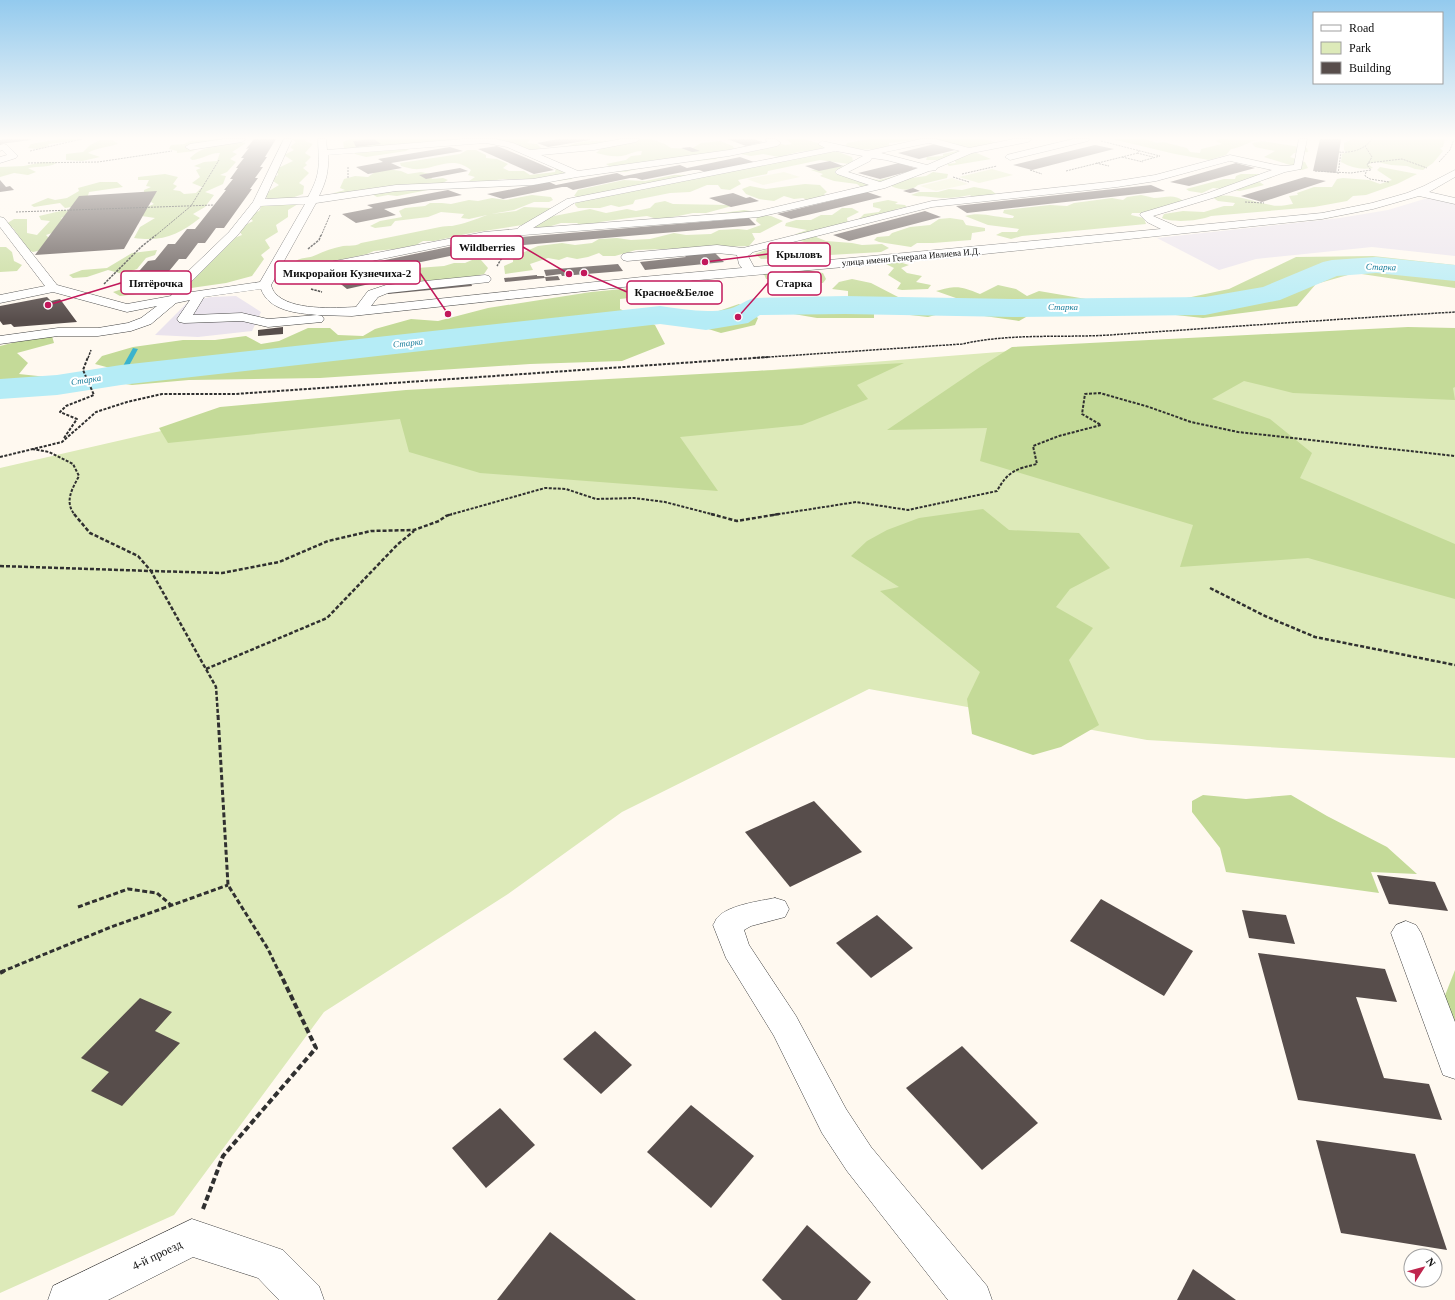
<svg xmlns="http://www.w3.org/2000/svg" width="1455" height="1300" font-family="'Times New Roman',serif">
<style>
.industrial{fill:#eae3ed}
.green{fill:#ddeab9}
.forest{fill:#c4da98}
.pitch{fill:#ecf1cb}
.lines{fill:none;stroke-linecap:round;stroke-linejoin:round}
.stream{fill:#3bb3cd;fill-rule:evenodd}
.river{fill:#b5ecf6;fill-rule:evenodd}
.building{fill:#574d4b}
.minor-casing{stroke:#414141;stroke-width:1}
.path-far5{stroke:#303030;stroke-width:1;stroke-dasharray:2 1;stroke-linecap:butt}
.path-far4{stroke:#303030;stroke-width:1.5;stroke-dasharray:2.5 1;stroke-linecap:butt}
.path-far3{stroke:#303030;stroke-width:2;stroke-dasharray:3 1.5;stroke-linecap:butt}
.path-far2{stroke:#303030;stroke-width:2.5;stroke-dasharray:4 2;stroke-linecap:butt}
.path-far1{stroke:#303030;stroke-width:3;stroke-dasharray:5 2.5;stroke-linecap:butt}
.path{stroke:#303030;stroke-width:4;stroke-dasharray:6 3;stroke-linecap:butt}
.minor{fill:#fff;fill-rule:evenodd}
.labels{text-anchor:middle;stroke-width:4;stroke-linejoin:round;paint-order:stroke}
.far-street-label{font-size:9px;fill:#0e0e0e;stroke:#fff}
.far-water-label{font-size:9px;font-style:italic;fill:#177c9a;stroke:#fff}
.near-street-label{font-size:12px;fill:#0e0e0e;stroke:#fff}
.leader{fill:none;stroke:#c2185b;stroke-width:1.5}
.callout-dot{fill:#c2185b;stroke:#fff;stroke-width:1.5}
.callout{fill:#fff;stroke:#c2185b;stroke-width:1.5}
.callout-label{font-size:11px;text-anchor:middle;font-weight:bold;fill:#0e0e0e}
</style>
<rect width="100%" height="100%" fill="#fff9f0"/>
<g class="industrial">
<polygon points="1431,197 1455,202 1455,256 1372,247 1256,259 1219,270 1157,238 1340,218 1388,210"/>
<polygon points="236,296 261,312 252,331 198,337 155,335 189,301 211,297"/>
</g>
<g class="green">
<polygon points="992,169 1013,175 979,183 959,177"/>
<polygon points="1455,331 1455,758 1147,740 869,689 622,812 508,894 324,1012 174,1215 0,1293 0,468 209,420 695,376 1025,350"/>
</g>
<g class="forest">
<polygon points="59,139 78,139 72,141 48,144 49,146 37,149 28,148 31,144"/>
<polygon points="216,139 226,139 186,147 195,151 177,153 177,151 169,149 171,145 184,144 190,141"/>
<polygon points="291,139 307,139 305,141 313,144 305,153 311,157 305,163 307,165 303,168 309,173 299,183 304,186 303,194 286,200 269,201 264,194 279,185 270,179 278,175 276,169 293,161 284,155 294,150 290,147 296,142"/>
<path d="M349 139H531L527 143 537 144 541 148 529 151 513 150C501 138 430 146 411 148L406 151 366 157 355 154 352 149 344 148 343 142Z"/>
<path d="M624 139H651L665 144 671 148 691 149 701 143 720 141 733 146 734 149 716 159 648 166 625 172 610 171 611 167 606 164 626 160 631 156 641 155 642 151C636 151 632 153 626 155 616 158 605 155 596 153L601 149 568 146C586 138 606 143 624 139Z"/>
<polygon points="786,139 804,139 827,146 826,149 798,152 779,157 763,154 751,156 741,154 740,147 771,142 786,145 792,144"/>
<path d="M869 139H922L889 143V146C874 150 861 151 845 147L847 143Z"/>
<path d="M937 139H984L995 142C977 153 956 145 937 139Z"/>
<path d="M1112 139H1145L1157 143 1163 142 1187 148 1190 152 1200 153 1201 149 1222 144 1216 141 1219 139 1256 140C1247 143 1240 148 1231 149L1226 155 1209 160 1175 154Z"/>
<path d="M1353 139 1364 140 1445 139 1443 147 1440 148 1443 151 1433 163 1423 170 1415 169 1407 166 1391 165 1377 162 1368 164 1373 168C1361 170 1352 168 1341 162L1342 154 1347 152 1344 150V143Z"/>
<path d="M100 140H113L118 144C109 147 95 148 88 153L100 157 82 161 66 160V154L83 152 90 145Z"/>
<polygon points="1262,141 1307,148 1308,152 1294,153 1290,157 1305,162 1308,168 1302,170 1294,169 1290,165 1264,157 1275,151 1255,147 1252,143"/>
<path d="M236 142 246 143 232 152 237 154 230 159 236 162 227 172 220 175 226 176 223 184 205 192 214 195 205 207 193 214 200 218C178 235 163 242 134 238L140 227 155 218 135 215V212L154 204 144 197V190L151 187 146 186 149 180H138V177L165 174 178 177 173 184 177 186 173 190 180 191 184 194 196 193 202 187 192 183 200 177 196 170 201 168 194 166 204 162 217 161 220 153C211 152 203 159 192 160L190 158C202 146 221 145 236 142Z"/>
<polygon points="958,149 967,149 991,159 949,166 947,164 956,163 954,160 926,160 927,157 943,156 943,154 957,151"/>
<path d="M467 150H476L486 155V158L497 159 508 164 503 168 509 171H524L530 175 555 172 556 168 570 173 572 179 557 181 542 178 518 180 503 179 478 183 469 181 475 177 468 175 471 170C451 154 434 171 413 169 409 168 404 167 401 166L400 163 460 154Z"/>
<polygon points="825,151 838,152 852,157 853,161 849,164 820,160 768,171 767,174 738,180 741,184 730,190 721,189 718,185 707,185 690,192 670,193 635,200 633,204 619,207 611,205 600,208 578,208 575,205 575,202 584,199 574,196 578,190 624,180 645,181 674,175 690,175"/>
<path d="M43 162H58C50 168 38 166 28 168L36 172 28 175 14 173 0 177V167L24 166Z"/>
<polygon points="846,165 849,166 843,169 855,176 879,180 904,174 905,172 921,168 892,181 877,182 868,187 861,187 857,184 834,181 820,176 823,174 811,170"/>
<path d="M1380 167 1417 174 1397 184 1366 195 1353 196 1347 201 1314 207 1211 216C1200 221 1172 223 1162 218L1164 214 1183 211 1204 212 1224 206H1233L1235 203 1218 201 1212 197C1232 192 1251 202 1271 205 1278 207 1286 205 1293 204L1289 196 1298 195 1297 193 1314 187H1332L1337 179 1343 178 1369 180 1380 184 1392 180 1377 170Z"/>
<polygon points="387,169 401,171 408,174 421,172 430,174 432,179 443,178 448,180 441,184 443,187 397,196 388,195 377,197 370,193 336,195 334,193 345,190 340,188 344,179 355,176 368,177 375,172"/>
<path d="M933 172 948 174 947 178 918 185C910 192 900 190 891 186L904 179 926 176Z"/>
<polygon points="1241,174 1265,174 1273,176 1271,178 1258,181 1264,185 1240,191 1213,188 1202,193 1189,191 1186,189 1224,179 1235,179 1236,176"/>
<path d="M100 182H117L123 187 89 192C87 203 75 207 65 208L60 203 34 207 31 205 48 198 55 200 67 198 79 191 78 188Z"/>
<polygon points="805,184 820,185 827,192 824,194 828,197 809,201 803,198 794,199 784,196 774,201 759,199 746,194 742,189 750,186 766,189"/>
<path d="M974 187 991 190 996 194 992 199 972 197 970 195C956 198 945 199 931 197 924 196 918 197 911 195L919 192H938L949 189 962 190Z"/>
<path d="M532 195 551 197 553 200 549 202H534L514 210 491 214 516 211 524 207 552 208 551 210 522 225 471 233 434 241H423L416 245 395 249 374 251 367 254 297 269 290 266C301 255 305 260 316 255 324 251 333 248 343 246 350 245 355 247 361 243 388 238 414 232 440 227 444 226 448 226 452 226 464 224 476 219 487 215L469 219 461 218 464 214 441 212 428 217 395 221 391 226 375 228 370 226 380 221 402 217 399 211 405 208 425 206 430 203H442L451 204 469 200 478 201 492 198 506 200Z"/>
<path d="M1141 195C1146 196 1150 197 1154 198 1164 198 1174 193 1183 201L1153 213H1132L1131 215 1144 218 1146 224 1022 236 1011 239 996 235 1002 232H1017L1019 229 988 225 965 216C981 211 996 218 1013 218L1014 216 1003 213 1004 210 1050 205 1067 206 1074 203 1112 198 1123 200 1127 197Z"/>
<polygon points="888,200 898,202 895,204 905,205 907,207 896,209 892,214 859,219 864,214 879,212 881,209 873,207 873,203"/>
<polygon points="665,201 673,204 728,205 732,206 706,213 693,213 673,217 667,219 657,219 647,216 629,218 600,222 592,226 581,226 577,223 561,223 545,228 536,228 535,225 549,217 590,209 606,213 627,209 636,211 650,208 655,203"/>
<polygon points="298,204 288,210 288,217 276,225 278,232 265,240 270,248 261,255 264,259 252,276 226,283 184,289 165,282 145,286 137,294 120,296 113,292 131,286 118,283 127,279 157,280 202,269 197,263 224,249 226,241 242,235 238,229 253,221 246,214 259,211 262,205"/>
<polygon points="842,208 852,208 859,212 847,218 848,226 824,229 816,237 826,241 852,243 862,245 882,244 889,248 881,252 761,259 755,254 775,246 797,245 807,243 798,240 796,234 807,230 785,226 786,223 796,220 811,220 821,215 832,215"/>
<polygon points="65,210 74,213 61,218 66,223 64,229 46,235 51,240 46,249 33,252 28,250 13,228 6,224 14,219 27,219 27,233 37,235 50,221 41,220 39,216"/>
<polygon points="744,210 757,212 760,215 771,216 783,221 760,233 752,233 755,239 749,246 636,250 615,256 603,256 599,253 588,257 577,259 567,257 559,260 548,258 530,264 533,270 505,274 504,266 513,262 513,257 538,246 562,243 575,245 592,243 599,239 617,238 631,240 650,239 674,233 686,235 711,234 719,230 738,229 747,230 761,225 756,221 757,217 716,214"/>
<polygon points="950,218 963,220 966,225 985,228 985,231 972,233 971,240 933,243 917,243 911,247 879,242 874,240 877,237 889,236 892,233 910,227 930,225 939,219"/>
<polygon points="0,247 6,247 12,252 14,261 22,265 17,271 0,272"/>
<polygon points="157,250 155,255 146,258 137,269 123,274 108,270 87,277 73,278 69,275 82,270 107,268 132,253"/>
<polygon points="1373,256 1455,265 1455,288 1355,273 1316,284 1297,306 1203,318 1130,310 1229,289 1296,257"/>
<polygon points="472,260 481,260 488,268 484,274 458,280 405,285 402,282 411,278 409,273 417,268 444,266 454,263 465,263"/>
<polygon points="896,261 909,265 901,268 907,273 922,276 916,282 931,285 928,289 902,290 897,289 901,283 888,275 894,268 886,264"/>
<polygon points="807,270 823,273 826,279 823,283 766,279 764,274"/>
<polygon points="852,279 871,283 900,298 924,302 928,309 943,313 928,317 874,311 874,318 817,318 782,312 775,305 821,299 830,303 860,302 848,298 848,291 832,289 839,282"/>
<path d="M998 285 1016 289 1027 296 1039 291 1086 299 1098 312 1082 315 1033 313 1019 321 970 314V303L936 291C956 285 961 286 980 294Z"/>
<polygon points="643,287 671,291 668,294 620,299 620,309 655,325 665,344 622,361 530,364 320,378 189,380 132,385 113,382 110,368 95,364 102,356 133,347 183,340 215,340 246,336 261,344 279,341 308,328 330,328 338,335 363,336 375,329 411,319 438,321 488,308 591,292"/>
<polygon points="739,304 758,318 755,325 721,333 686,322 674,314 707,315"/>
<polygon points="1408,327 1455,328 1455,387 1453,388 1455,400 1293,393 1244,381 1212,399 1270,419 1312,453 1300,478 1455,544 1455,599 1308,558 1180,567 1193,525 980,461 987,428 887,430 980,367 1012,347"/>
<polygon points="52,336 54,343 17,353 28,363 19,374 66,379 61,390 40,394 14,386 0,390 0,346 28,339"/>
<polygon points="904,363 857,385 868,399 802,425 680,437 718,491 480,473 409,452 400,419 168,443 159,428 220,407 406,390"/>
<polygon points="983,509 1009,530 1079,533 1110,568 1070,589 1056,607 1093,628 1069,660 1099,725 1061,747 1033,755 972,734 967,699 980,672 880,591 899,587 851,556 867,541 887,530 919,518"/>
<polygon points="1203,795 1246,799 1291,795 1327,816 1387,847 1417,874 1371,872 1379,893 1226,872 1220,848 1192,812 1192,801"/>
<polygon points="1455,970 1455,1026 1444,998"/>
</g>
<g class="pitch">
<polygon points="784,172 800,177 763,185 747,179"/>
<polygon points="952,178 968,184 936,191 920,186"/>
</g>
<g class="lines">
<polygon class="stream" points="133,348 138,349 124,375 119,376 118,375"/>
<path class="river" d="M1376 257 1455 265V281L1376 273 1337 276 1280 300 1205 315 1013 317 845 314 760 315 748 323 706 330 660 324 121 385 57 395 0 399V379L57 375 121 365 660 306C683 309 706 314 728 309 736 308 744 301 754 298L845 296 1013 299 1205 297 1263 287 1323 262 1332 260Z"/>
</g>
<g class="building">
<polygon points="6,139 31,139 31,140 0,144 0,140"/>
<polygon points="254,139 276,139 265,157 267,157 260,167 263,167 255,178 258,178 250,189 252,189 224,228 216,228 205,243 198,243 186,259 179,259 165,276 133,278 148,261 155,260 168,244 175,244 187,229 195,229 226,190 224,190 233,179 230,179 238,168 236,168 244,158 241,158 249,148 246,149"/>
<polygon points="374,139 381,144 356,147 353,141"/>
<polygon points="558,139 590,139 590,140 548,147 537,143"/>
<polygon points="727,139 753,139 763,142 746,146"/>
<polygon points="1320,139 1341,139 1336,173 1313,171"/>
<polygon points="935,144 955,150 919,159 898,153"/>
<polygon points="1095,145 1114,149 1032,170 1013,165"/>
<polygon points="497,146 524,157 554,170 534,174 478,149"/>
<polygon points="450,147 463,151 391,163 402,168 368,174 356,167 383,162 378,159"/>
<polygon points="690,147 700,151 692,152 681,148"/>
<polygon points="740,157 754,162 705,172 699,170 693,170 642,180 636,178 630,178 573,190 567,187 562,187 503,199 487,194 549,182 556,185 617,173 624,176 680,165 687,168"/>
<polygon points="830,161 843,166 819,171 805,166"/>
<polygon points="899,163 918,169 880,179 858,173"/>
<polygon points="1236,163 1255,168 1189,186 1170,182"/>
<polygon points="460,168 468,171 426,179 419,175"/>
<polygon points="1305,177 1326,181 1262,202 1241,196"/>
<polygon points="0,180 6,187 10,186 14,190 0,192"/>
<polygon points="1151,185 1165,191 967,213 956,206"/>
<polygon points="913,188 920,191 910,193 903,191"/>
<polygon points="448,190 462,195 384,209 396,215 356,223 342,214 373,208 367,205"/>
<polygon points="157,191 124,249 35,255 79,196"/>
<polygon points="867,192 882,197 791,219 777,214"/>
<polygon points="733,193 746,198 750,197 759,201 731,207 709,198"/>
<polygon points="925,211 941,217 849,241 833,235"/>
<polygon points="749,218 756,225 512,246 509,238"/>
<polygon points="453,246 459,250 464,249 469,252 378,271 392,279 347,289 332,277 368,270 361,265"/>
<polygon points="714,252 724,262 645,270 640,262 686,257 684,255"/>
<polygon points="618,264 623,271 562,276 561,274 546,276 544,270"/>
<polygon points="537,275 537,276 544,276 545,278 505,282 504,278"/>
<polygon points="558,276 560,280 546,281 545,277"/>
<polygon points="471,283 472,286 388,294 388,290"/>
<polygon points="47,297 51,301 60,299 77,322 14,327 11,324 3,325 0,321 0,306"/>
<polygon points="283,327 283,334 258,336 258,330"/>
<polygon points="814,801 862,852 790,887 745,832"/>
<polygon points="1377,875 1435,882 1448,911 1389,904"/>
<polygon points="1101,899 1193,951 1164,996 1070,941"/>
<polygon points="1242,910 1286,915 1295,944 1249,938"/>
<polygon points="877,915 913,948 871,978 836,943"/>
<polygon points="1258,953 1385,969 1397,1002 1356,997 1384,1078 1429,1084 1442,1120 1298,1100"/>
<polygon points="140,998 172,1012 155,1031 180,1043 122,1106 91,1091 109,1072 81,1058"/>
<polygon points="595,1031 632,1065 601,1094 563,1059"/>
<polygon points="962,1046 1038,1123 982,1170 906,1088"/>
<polygon points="691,1105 754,1156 711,1208 647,1152"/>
<polygon points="500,1108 535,1145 486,1188 452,1148"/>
<polygon points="1316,1140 1415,1154 1447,1250 1341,1233"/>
<polygon points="807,1225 871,1282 857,1300 782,1300 762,1280"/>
<polygon points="550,1232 636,1300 497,1300"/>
<polygon points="1193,1269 1236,1300 1177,1300"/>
</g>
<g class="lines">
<defs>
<g id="minor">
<polygon points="224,139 246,139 242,142 190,150 185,147 190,144"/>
<path d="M284 139H292L265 199 308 197C321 173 319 166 318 139H326L327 150 464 139H495L513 143 530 150 594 144 621 139H640L636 142 594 150 541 155 578 171 729 150 767 142 765 139H775L781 143 777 146 729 156 577 177 533 185 396 191 316 203 279 270 299 268 484 232 517 229 519 227 567 199 825 148 818 144 822 141 867 151 921 139H936L969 148 1014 139H1032L1028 142 972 153 937 168 936 170 929 171 885 188 759 217 484 238 299 276 275 278 271 285C272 288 273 291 275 293 290 311 335 308 356 307L368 291 386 285 485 275 489 276 491 279 489 282 388 293 378 297 371 306 642 277 742 268 739 264 737 255 717 253 627 261 623 260 621 257 623 254 627 253 717 245 743 248 932 201 1117 181 1155 175 1230 155 1276 165 1284 166 1294 165 1299 139H1307L1301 169 1285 172 1216 197 1153 216 1178 227 1322 213 1372 203 1407 193 1424 186 1455 170V177L1429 192 1455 198V204L1419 196 1373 209 1322 219 945 258 642 285 352 316 317 315 322 316 324 319 322 322 268 327 242 321 184 323 179 322 177 319 190 300 176 303 151 324 131 331 98 336H58L0 344V336L58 328H98L128 323 141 318 157 306 127 312 53 292 0 303V295L45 286 0 227V217L4 218 57 285 127 304 171 296 178 281 229 232 253 202ZM486 143 507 147 566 173 533 179 396 185 319 196C326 182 329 171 328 155ZM929 143 960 151 927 165 881 153ZM836 151 863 156 837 170 835 172 837 174 869 185 759 211 533 228 574 203ZM872 158 886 160 918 168 880 182 848 172 870 161ZM1230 161 1272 170 1208 193 1141 213 1140 215 1147 222 1161 229 754 267 748 256 753 252 932 207 1117 187 1156 181ZM305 204 260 282 185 293 188 285 237 236 261 206ZM261 289C269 311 296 313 317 315L268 319 242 313 193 315 204 297Z"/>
<polygon points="1073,139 1089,139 1088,141 1010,160 1005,157 1007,155"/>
<polygon points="4,144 7,145 18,156 16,158 0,163 0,157 7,155 2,150 0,151 0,145"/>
<path d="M775 898 785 901 789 909 785 917 751 926 744 930 749 945 796 1016 846 1109 871 1147 987 1286 992 1300H948L847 1171 822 1133 774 1036 726 958 713 925C715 923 716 918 718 917 729 905 760 901 775 898Z"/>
<polygon points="1406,921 1416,925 1421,933 1455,1022 1455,1079 1443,1075 1439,1064 1391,933 1396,925"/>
<polygon points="192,1219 283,1250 319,1286 324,1300 279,1300 258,1278 193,1257 108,1300 48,1300 53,1286"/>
</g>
</defs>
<use href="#minor" class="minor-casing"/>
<g class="path-far5">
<polyline points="1101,141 1160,156 1142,161"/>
<polyline points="30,151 82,139"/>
<path d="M1339 152C1352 153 1364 150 1372 139"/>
<polyline points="1137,153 1153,157"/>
<polyline points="1122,157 1143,162"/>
<polyline points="1439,162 1450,150 1454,139"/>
<polyline points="28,163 98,162 172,151"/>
<polyline points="1096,163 1109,166"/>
<polyline points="1368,163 1402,159 1427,168"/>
<polyline points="348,167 348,178"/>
<polyline points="1030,170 1042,174"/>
<polyline points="1066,171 1138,153 1139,151 1137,150"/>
<polyline points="1315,171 1351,173 1371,170 1367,165 1372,157 1365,146"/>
<polyline points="1366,172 1365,176 1370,179 1389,182"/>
<polyline points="962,174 997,166"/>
<polyline points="1338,174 1341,152"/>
<polyline points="953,177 969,182"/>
<polyline points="1245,202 1264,203"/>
<polyline points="16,212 214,205"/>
<polyline points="155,236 191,206 219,160"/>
<polyline points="321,236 330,215"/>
</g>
<g class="path-far4">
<polyline points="308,249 319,240 321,235"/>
<polyline points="497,251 503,256 497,266"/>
<polyline points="104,284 141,247 156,235"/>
<polyline points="311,289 322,292"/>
<polyline points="88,358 91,350"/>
<path d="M754 358 962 344C1011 333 1060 338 1110 335 1225 327 1340 319 1455 312"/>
</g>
<g class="path-far3">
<polyline points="64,438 77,419 60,412 66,406 94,395 83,370 88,357"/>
<path d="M32 449 49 452 73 464 79 476C72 489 64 502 75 515"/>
<polyline points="0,457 62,442 96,412 127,402 162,394 235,394 768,357"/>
<polyline points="449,515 545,488 566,489 596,499 634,498 665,502 715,515"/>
<path d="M773 515 856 502 908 510 997 491C1008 471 1016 469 1037 464L1033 446 1059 436 1101 425 1082 414 1085 394 1100 393 1149 407 1191 422 1238 432 1455 456"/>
</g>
<g class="path-far2">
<polyline points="74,514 90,533 138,556 151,571 222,573 279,562 328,541 371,531 414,530 439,521 446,516 452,514"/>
<polyline points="711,514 737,521 779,514"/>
<polyline points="0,566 151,571 216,687 218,716"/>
<polyline points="1210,588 1265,616 1315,637 1455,665"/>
<polyline points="206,669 327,618 398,544 414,531"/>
</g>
<g class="path-far1">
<polyline points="218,715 228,885 268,949 279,972"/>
<polyline points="78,907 128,889 157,893 171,905"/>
<polyline points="1,972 111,927 228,885"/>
</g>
<g class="path">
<polyline points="0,973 4,971"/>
<polyline points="203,1209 223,1156 316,1048 279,971"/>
</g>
<use href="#minor" class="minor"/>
</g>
<linearGradient id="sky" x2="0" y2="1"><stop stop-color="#93caee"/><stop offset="0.43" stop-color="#fffcf8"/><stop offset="1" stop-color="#fffcf8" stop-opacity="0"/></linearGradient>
<rect width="1455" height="321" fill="url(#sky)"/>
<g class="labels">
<g class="far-street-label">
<text transform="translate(911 257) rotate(-5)" y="3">улица имени Генерала Ивлиева И.Д.</text>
</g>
<g class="far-water-label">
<text transform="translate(1381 267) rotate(2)" y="3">Старка</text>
<text x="1063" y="310">Старка</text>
<text transform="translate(408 343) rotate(-6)" y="3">Старка</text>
<text transform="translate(86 380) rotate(-9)" y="3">Старка</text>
</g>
<g class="near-street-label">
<text transform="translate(157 1255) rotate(-26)" y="4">4-й проезд</text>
</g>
</g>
<path class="leader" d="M569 274L523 247M705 262L768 254M448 314L420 273M48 305L121 283M738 317L768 283M584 273L627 292"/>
<g class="callout-dot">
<circle cx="569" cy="274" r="4"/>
<circle cx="705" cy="262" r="4"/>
<circle cx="448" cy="314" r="4"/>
<circle cx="48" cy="305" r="4"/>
<circle cx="738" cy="317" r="4"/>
<circle cx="584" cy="273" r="4"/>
</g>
<g class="callout">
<rect x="451" y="236" width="72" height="23" rx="4"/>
<rect x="768" y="243" width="62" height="23" rx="4"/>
<rect x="275" y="261" width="145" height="23" rx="4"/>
<rect x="121" y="271" width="70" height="23" rx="4"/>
<rect x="768" y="272" width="53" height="23" rx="4"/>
<rect x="627" y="281" width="95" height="23" rx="4"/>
</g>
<g class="callout-label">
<text x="487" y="251">Wildberries</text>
<text x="799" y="258">Крыловъ</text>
<text x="347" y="277">Микрорайон Кузнечиха-2</text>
<text x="156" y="287">Пятёрочка</text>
<text x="794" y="287">Старка</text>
<text x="674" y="296">Красное&amp;Белое</text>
</g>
<rect x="1313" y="12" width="130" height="72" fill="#ffffff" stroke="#9f9f9f"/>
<rect x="1321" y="25" width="20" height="6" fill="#ffffff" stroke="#9f9f9f"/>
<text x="1349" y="32" font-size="12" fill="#0e0e0e">Road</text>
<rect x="1321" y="42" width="20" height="12" fill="#ddeab9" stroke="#9f9f9f"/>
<text x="1349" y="52" font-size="12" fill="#0e0e0e">Park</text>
<rect x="1321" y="62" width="20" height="12" fill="#574d4b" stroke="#9f9f9f"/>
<text x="1349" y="72" font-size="12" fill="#0e0e0e">Building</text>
<g transform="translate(1423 1268) rotate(54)"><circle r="19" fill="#ffffff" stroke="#9f9f9f"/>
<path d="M0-3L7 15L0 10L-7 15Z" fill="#bf264e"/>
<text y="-6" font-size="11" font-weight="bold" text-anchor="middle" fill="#0e0e0e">N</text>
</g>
</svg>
